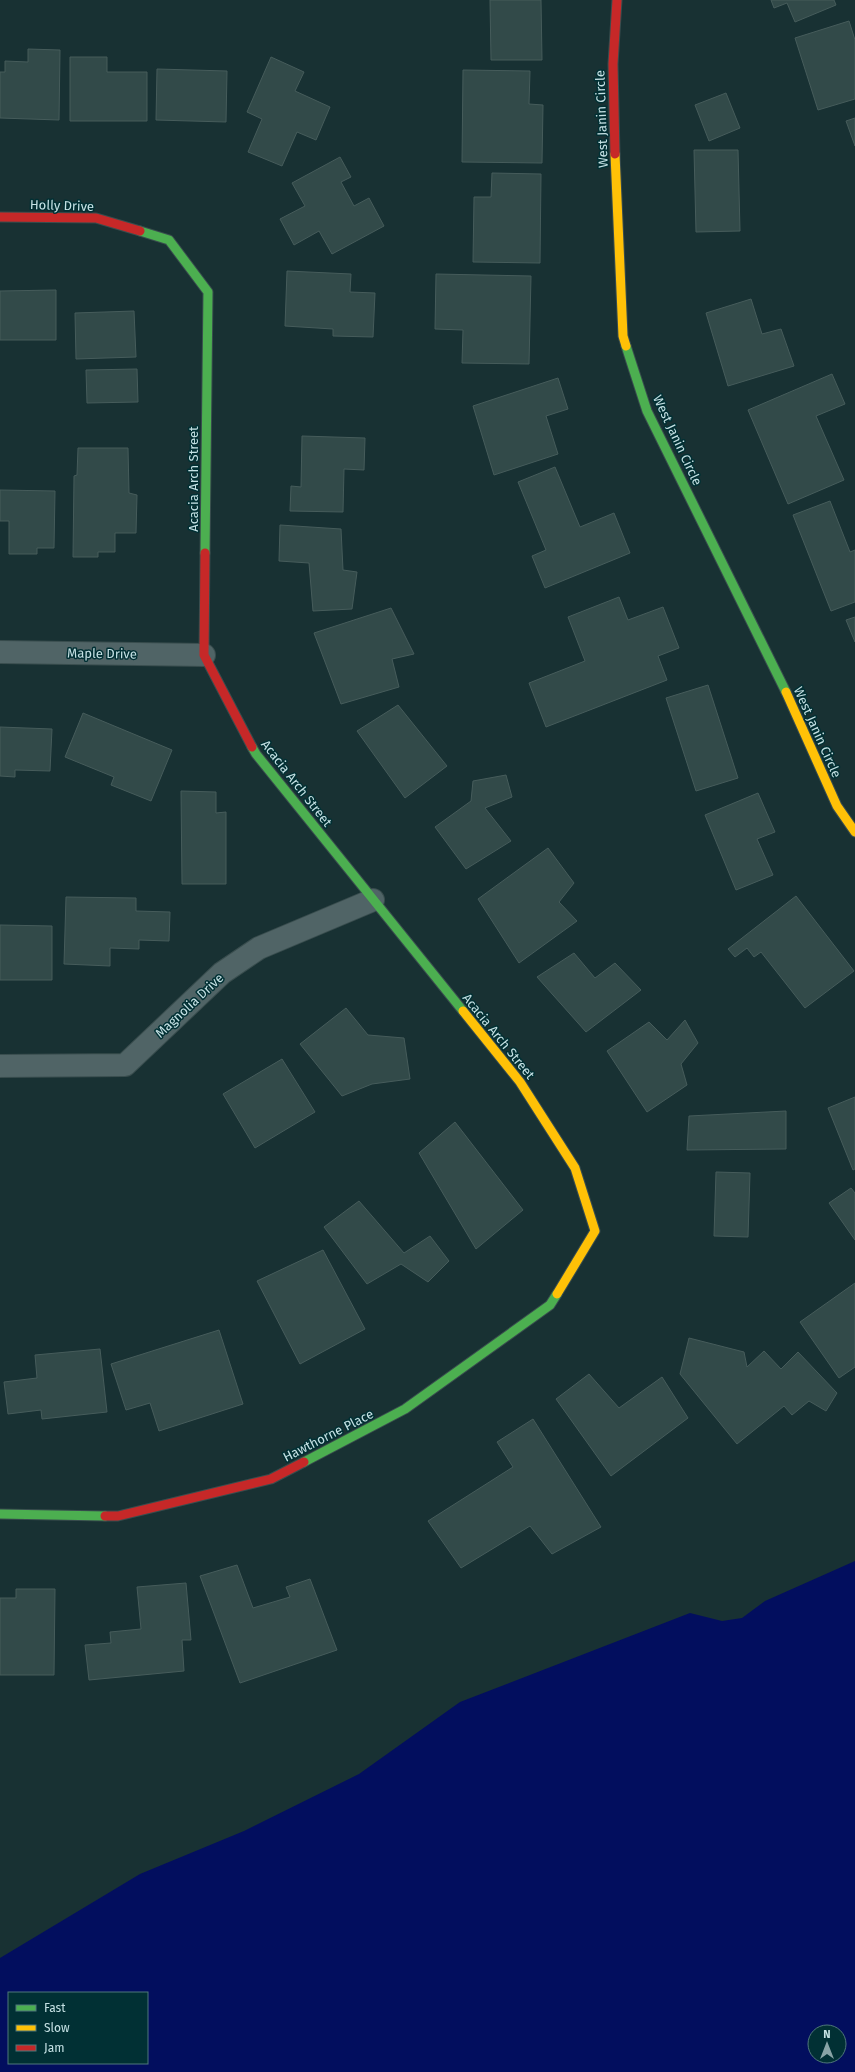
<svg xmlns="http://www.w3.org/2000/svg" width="855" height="2072" font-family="'Fira Sans',sans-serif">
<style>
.water{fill:#020e5e;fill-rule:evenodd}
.building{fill:#324a49;stroke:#465c5b}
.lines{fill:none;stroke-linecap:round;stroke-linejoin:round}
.street-casing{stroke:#394d4e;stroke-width:24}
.fast-casing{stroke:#394d4e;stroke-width:11}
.slow-casing{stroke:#394d4e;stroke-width:11}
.jam-casing{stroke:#394d4e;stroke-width:11}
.street{stroke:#506466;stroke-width:22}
.fast{stroke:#4caf50;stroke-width:9}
.slow{stroke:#ffc107;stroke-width:9}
.jam{stroke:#c62828;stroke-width:9}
.labels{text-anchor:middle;stroke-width:3;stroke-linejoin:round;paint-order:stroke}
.street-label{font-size:13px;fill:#c5e1e4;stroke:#013034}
</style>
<rect width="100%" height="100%" fill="#183133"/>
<path class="water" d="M855 1561V2072H0V1958L140 1874 244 1831 359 1774 460 1702 690 1613 722 1621 742 1618 765 1601ZM9 1993H147V2063H9ZM815 2032H839V2056H815Z"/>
<g class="building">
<polygon points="490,0 541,0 542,60 491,60"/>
<polygon points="771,0 834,0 836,5 795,22 787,3 774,8"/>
<polygon points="849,21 855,40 855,99 818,110 795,38"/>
<polygon points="28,49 60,50 59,120 0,118 0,72 5,72 5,61 28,62"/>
<polygon points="70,57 107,57 107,72 147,72 147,121 70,121"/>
<polygon points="271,57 304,72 295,91 330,107 316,140 297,132 282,166 248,152 262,119 247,112"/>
<polygon points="157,69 227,71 226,122 156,120"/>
<polygon points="463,70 530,71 529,104 543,105 542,163 462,162"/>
<polygon points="726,93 740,128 709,141 695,105"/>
<polygon points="855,118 855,146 846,121"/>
<polygon points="694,150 738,150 740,231 696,232"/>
<polygon points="340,157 351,177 341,182 354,206 369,198 384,226 332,254 319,231 294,245 280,219 305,206 292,183"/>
<polygon points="492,173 541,174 540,263 473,262 474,197 491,197"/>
<polygon points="287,271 351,274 350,292 375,293 373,337 333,336 333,329 285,326"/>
<polygon points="436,274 531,276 529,364 462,363 463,330 435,329"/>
<polygon points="56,290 56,340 0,340 0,291"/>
<polygon points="751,299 762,334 781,329 794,366 728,386 706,313"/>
<polygon points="134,311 136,357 76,359 75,313"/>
<polygon points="137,369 138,402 87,403 86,370"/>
<polygon points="832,374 845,404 816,416 844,480 788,504 748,410"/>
<polygon points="558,378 568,409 546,416 558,454 494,475 473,406"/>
<polygon points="302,436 365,438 364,470 344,469 343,512 290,511 291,486 301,487"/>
<polygon points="78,448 128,448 129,493 137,495 136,533 115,533 115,552 98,552 98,557 73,557 74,476 77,475"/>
<polygon points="555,467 580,527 614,513 630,553 545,588 532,556 546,550 518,482"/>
<polygon points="0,490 55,491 54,548 37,548 37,554 9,554 9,521 0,521"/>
<polygon points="830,501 850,552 855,550 855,602 831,611 793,515"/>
<polygon points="280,525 341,529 343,570 357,572 352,609 313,611 309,563 279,561"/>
<polygon points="619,597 628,620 663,607 679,648 658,656 667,680 546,727 529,683 585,661 568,617"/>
<polygon points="391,608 414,654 392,659 399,687 341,704 314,633"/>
<polygon points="855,617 855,642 846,620"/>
<polygon points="708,685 738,778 696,791 666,698"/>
<polygon points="398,705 447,766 405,798 357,731"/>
<polygon points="83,713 172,750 151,801 111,785 114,777 65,757"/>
<polygon points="0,727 52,729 50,771 15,770 15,777 0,776"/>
<polygon points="506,775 512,797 485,808 511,841 466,869 435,827 471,801 473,781"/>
<polygon points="181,791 216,792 216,813 226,812 226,884 182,884"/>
<polygon points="758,793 775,832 757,839 773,875 736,890 705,815"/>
<polygon points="548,848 574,883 559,902 577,921 519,963 478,899"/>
<polygon points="796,896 854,971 805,1008 761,952 754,957 747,948 735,957 728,949"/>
<polygon points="66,897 136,898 136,911 170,912 169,941 139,940 139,949 110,948 110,966 64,964"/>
<polygon points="0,925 52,926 52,980 0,980"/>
<polygon points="574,953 595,978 615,963 641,990 586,1032 537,977"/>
<polygon points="346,1008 368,1035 404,1038 410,1079 372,1084 342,1096 300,1044"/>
<polygon points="685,1020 698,1043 681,1064 687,1085 647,1112 607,1051 649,1022 667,1040"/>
<polygon points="282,1059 315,1112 255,1148 223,1094"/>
<polygon points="855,1097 855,1169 853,1170 828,1108"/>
<polygon points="786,1111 786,1149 687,1150 689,1116"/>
<polygon points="455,1122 523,1210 476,1249 419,1153"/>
<polygon points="716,1172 750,1173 748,1237 714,1236"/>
<polygon points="851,1188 855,1193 855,1240 829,1203"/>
<polygon points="359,1201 404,1253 430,1236 449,1261 428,1282 401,1264 367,1284 324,1227"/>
<polygon points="323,1250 365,1329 300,1364 257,1281"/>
<polygon points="855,1283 855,1367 839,1378 800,1322"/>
<polygon points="219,1330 243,1404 159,1431 150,1403 126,1410 111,1364"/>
<polygon points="689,1338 744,1352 747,1367 764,1351 781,1369 798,1352 837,1393 826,1411 809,1401 792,1415 784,1406 737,1444 680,1374"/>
<polygon points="100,1349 107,1412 42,1419 41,1410 8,1414 4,1382 37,1378 35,1355"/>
<polygon points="589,1374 619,1408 662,1377 688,1418 611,1476 556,1399"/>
<polygon points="533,1419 601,1527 552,1554 530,1526 461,1568 428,1521 513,1467 497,1442"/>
<polygon points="237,1565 253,1608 290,1597 286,1587 310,1579 337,1650 240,1683 200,1576"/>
<polygon points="186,1583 191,1640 182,1640 184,1671 89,1680 85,1645 111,1643 110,1632 141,1629 137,1587"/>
<polygon points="16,1589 55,1589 54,1675 0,1675 0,1598 16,1598"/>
</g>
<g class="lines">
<defs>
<g id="street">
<polyline points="0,652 204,655"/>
<polyline points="0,1066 125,1065 222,973 259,948 373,900"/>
</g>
<g id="fast">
<polyline points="140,231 169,240 208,292 205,553"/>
<polyline points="626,346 647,411 786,692"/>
<polyline points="252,747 256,754 463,1011"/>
<polyline points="304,1462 405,1409 550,1305 557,1294"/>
<polyline points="0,1514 105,1516"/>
</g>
<g id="slow">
<polyline points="615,154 623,336 626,346"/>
<polyline points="786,692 837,806 855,832"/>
<polyline points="463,1011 520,1082 575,1168 595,1231 557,1294"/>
</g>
<g id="jam">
<polyline points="615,154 613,64 617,0"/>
<polyline points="0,217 96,218 140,231"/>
<polyline points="205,553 204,655 252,747"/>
<polyline points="105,1516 118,1516 271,1479 304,1462"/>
</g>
</defs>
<use href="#street" class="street-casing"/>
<use href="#fast" class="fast-casing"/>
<use href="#slow" class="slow-casing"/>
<use href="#jam" class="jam-casing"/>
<use href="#street" class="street"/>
<use href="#fast" class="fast"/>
<use href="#slow" class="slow"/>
<use href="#jam" class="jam"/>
</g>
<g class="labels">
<g class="street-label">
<text transform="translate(601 119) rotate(-92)" y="5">West Janin Circle</text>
<text transform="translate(62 205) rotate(2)" y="5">Holly Drive</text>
<text transform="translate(678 440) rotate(65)" y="5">West Janin Circle</text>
<text transform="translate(193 479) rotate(-90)" y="5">Acacia Arch Street</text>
<text transform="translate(102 653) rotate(1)" y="5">Maple Drive</text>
<text transform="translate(818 732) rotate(66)" y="5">West Janin Circle</text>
<text transform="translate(297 783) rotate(52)" y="5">Acacia Arch Street</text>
<text transform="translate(189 1005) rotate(-43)" y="5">Magnolia Drive</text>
<text transform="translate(499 1036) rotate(51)" y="5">Acacia Arch Street</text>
<text transform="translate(328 1435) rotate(-27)" y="5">Hawthorne Place</text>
</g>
</g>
<rect x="8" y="1992" width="140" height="72" fill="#013034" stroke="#4f777a"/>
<rect x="16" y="2005" width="20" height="6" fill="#4caf50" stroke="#4f777a"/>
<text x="44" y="2012" font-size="12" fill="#c5e1e4">Fast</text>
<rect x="16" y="2025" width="20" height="6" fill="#ffc107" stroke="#4f777a"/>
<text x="44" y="2032" font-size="12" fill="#c5e1e4">Slow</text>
<rect x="16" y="2045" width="20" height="6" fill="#c62828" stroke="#4f777a"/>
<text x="44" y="2052" font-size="12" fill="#c5e1e4">Jam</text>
<g transform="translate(827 2044)"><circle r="19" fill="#013034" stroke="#4f777a"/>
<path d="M0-3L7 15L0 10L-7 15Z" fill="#88a3a6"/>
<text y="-6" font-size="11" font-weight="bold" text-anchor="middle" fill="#c5e1e4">N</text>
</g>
</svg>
